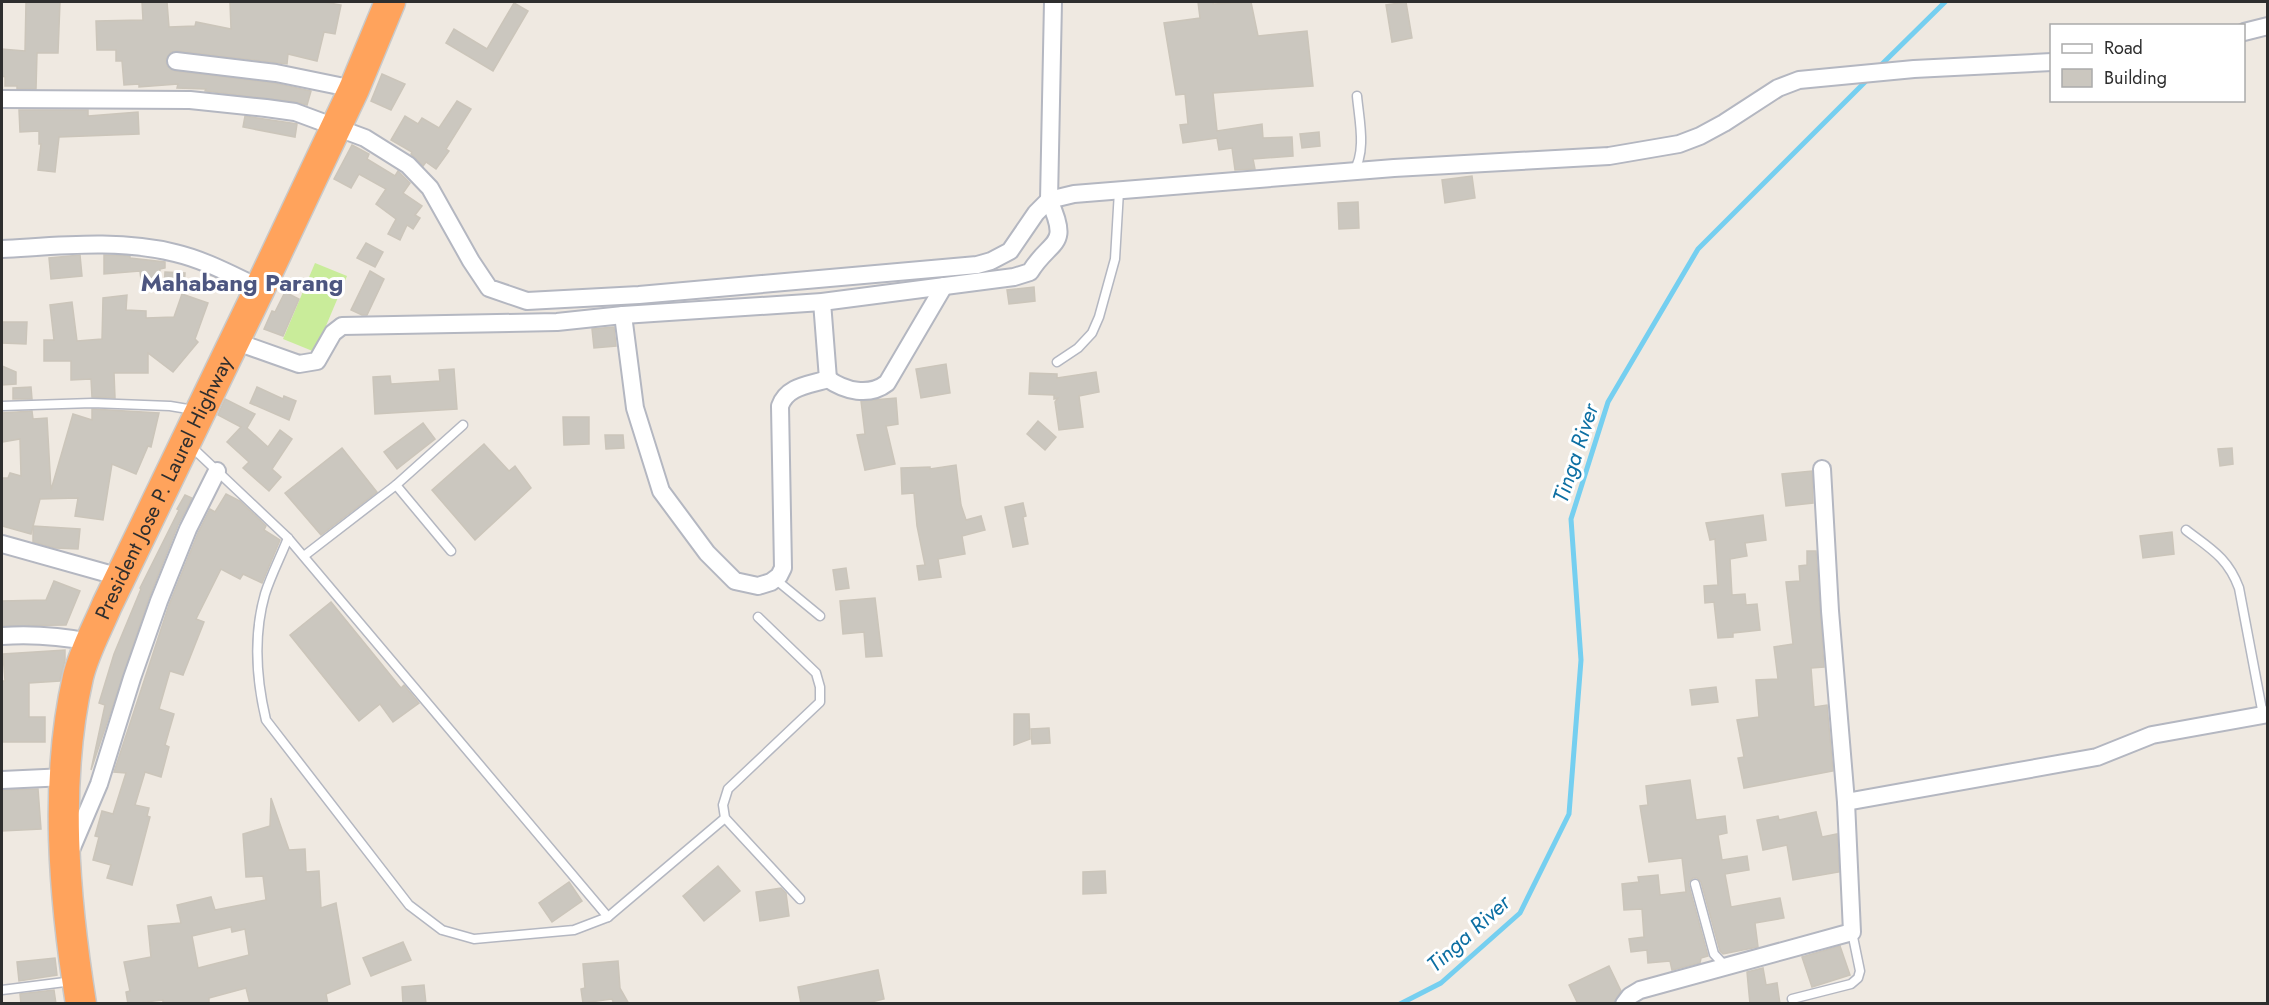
<svg xmlns="http://www.w3.org/2000/svg" width="2269" height="1005" font-family="Jost,sans-serif">
<style>
.pitch{fill:#c9ec9a}
.lines{fill:none;stroke-linecap:round;stroke-linejoin:round}
.stream{stroke:#75cff0;stroke-width:5}
.building{fill:#cbc7bf;stroke:#cbc5ba;stroke-width:1.5;fill-rule:evenodd}
.lane-casing{stroke:#b4b7c1;stroke-width:11}
.street-casing{stroke:#b4b7c1;stroke-width:20}
.highway-casing{stroke:#c9c9c9;stroke-width:33}
.lane{stroke:#fff;stroke-width:8}
.street{stroke:#fff;stroke-width:16}
.highway{stroke:#ffa35c;stroke-width:30}
.labels{text-anchor:middle;stroke-width:6;stroke-linejoin:round;paint-order:stroke}
.street-label{font-size:21px;fill:#2e2e2e;stroke:#fff}
.water-label{font-size:22px;font-style:italic;fill:#0d6fa3;stroke:#fff}
.quarter-label{font-size:24px;font-weight:bold;fill:#4d5680;stroke:#fff}
</style>
<rect width="100%" height="100%" fill="#efe9e1"/>
<polygon class="pitch" points="315,263 347,276 315,352 283,339"/>
<g class="lines">
<g class="stream">
<polyline points="1878,68 1945,2"/>
<polyline points="1400,1004 1441,983 1520,913 1569,814 1581,660 1571,519 1608,402 1698,249 1870,77"/>
</g>
</g>
<g class="building">
<polygon points="26,2 60,2 58,53 37,53 36,89 17,89 17,86 5,86 5,77 2,76 2,49 25,51"/>
<polygon points="142,2 167,2 169,27 195,26 196,22 231,29 230,2 324,2 341,5 335,34 324,32 317,61 288,54 287,64 177,51 171,52 166,59 167,66 175,71 274,83 311,91 307,105 296,102 205,91 206,89 177,88 178,84 139,87 139,84 124,85 122,61 116,61 116,50 97,50 96,21 143,20"/>
<polygon points="1198,2 1213,2 1213,4 1251,2 1258,36 1307,31 1313,86 1213,93 1217,131 1262,124 1263,138 1292,137 1293,156 1253,159 1255,169 1235,170 1232,148 1219,150 1217,138 1183,143 1180,125 1188,124 1185,94 1176,95 1164,23 1200,18"/>
<polygon points="1406,2 1412,38 1392,42 1386,5"/>
<polygon points="514,3 528,11 493,71 446,43 454,29 487,49"/>
<polygon points="382,74 405,84 391,110 371,101"/>
<polygon points="457,101 471,109 446,149 449,151 436,169 426,162 423,166 411,154 412,152 391,140 405,116 418,124 422,118 439,128"/>
<polygon points="19,110 88,110 88,116 138,112 139,134 59,137 55,172 38,170 41,144 39,144 39,131 20,132"/>
<polygon points="245,116 297,124 295,137 243,127"/>
<polygon points="1319,132 1320,146 1302,148 1300,134"/>
<polygon points="352,145 369,154 367,159 395,176 398,171 410,183 403,193 422,206 415,215 420,218 413,229 407,225 400,240 388,234 396,219 376,204 386,189 359,174 351,188 334,179"/>
<polygon points="1472,176 1475,198 1445,203 1442,180"/>
<polygon points="1358,202 1359,228 1339,229 1338,203"/>
<polygon points="366,243 383,252 375,267 357,258"/>
<polygon points="80,255 82,276 51,279 49,258"/>
<polygon points="104,255 130,256 130,258 165,262 165,268 160,269 159,282 141,280 140,271 104,274"/>
<polygon points="370,271 384,279 367,315 362,315 351,310"/>
<polygon points="165,272 185,273 184,291 164,289"/>
<polygon points="1034,287 1035,301 1009,304 1007,290"/>
<polygon points="285,292 299,299 283,336 264,329 272,311 275,312"/>
<polygon points="182,294 208,303 195,339 198,342 173,372 148,353 148,373 114,373 115,398 92,397 91,379 71,380 71,361 44,361 44,340 54,340 50,305 72,302 77,341 102,339 103,298 127,295 126,310 146,311 146,318 174,317"/>
<polygon points="2,322 27,322 26,344 2,343"/>
<polygon points="614,327 616,346 594,348 592,329"/>
<polygon points="946,364 950,393 921,398 916,369"/>
<polygon points="2,366 16,372 16,384 2,385"/>
<polygon points="454,369 457,409 375,414 373,377 390,376 391,384 440,381 439,370"/>
<polygon points="1096,372 1099,392 1079,396 1083,427 1059,430 1055,402 1058,398 1054,399 1054,395 1029,394 1030,373 1057,374 1057,378"/>
<polygon points="31,387 32,399 13,399 13,388"/>
<polygon points="257,387 283,399 284,396 296,401 289,420 250,403"/>
<polygon points="896,398 898,424 886,426 895,464 865,470 857,435 865,434 861,401"/>
<polygon points="225,399 255,414 247,428 268,447 280,430 292,439 272,469 281,477 269,491 243,468 249,462 227,442 241,427 218,415"/>
<polygon points="92,409 159,413 151,447 148,446 136,474 112,464 103,520 75,516 78,498 40,499 31,534 2,526 2,478 8,478 10,473 21,476 20,439 2,442 2,413 32,411 33,419 47,418 51,490 73,414 92,420"/>
<polygon points="563,417 589,417 589,444 564,445"/>
<polygon points="1038,421 1056,437 1045,450 1027,434"/>
<polygon points="423,423 435,439 397,469 384,452"/>
<polygon points="605,435 623,435 624,448 606,449"/>
<polygon points="484,444 509,471 515,466 531,488 475,540 432,490"/>
<polygon points="342,448 377,492 321,535 285,493"/>
<polygon points="2232,448 2233,464 2220,466 2218,449"/>
<polygon points="956,465 961,505 966,520 981,516 985,530 962,536 965,554 938,559 941,577 919,580 917,566 925,565 917,526 914,493 902,494 901,468 930,467 930,469"/>
<polygon points="1812,471 1813,503 1786,506 1782,474"/>
<polygon points="226,494 240,501 266,526 264,530 280,540 262,583 243,574 240,579 221,569 196,619 204,622 183,675 170,671 159,709 174,714 165,745 169,747 161,777 145,772 135,805 149,808 147,816 150,817 132,885 107,878 111,865 93,860 99,837 95,836 102,811 113,814 126,773 114,772 169,605 198,533 210,509 215,512"/>
<polygon points="185,495 192,498 178,525 149,598 91,770 105,705 99,703 114,654 141,589 140,588 179,510 177,509"/>
<polygon points="1023,503 1026,516 1023,517 1028,544 1013,547 1005,507"/>
<polygon points="1763,515 1766,540 1745,543 1747,556 1730,559 1732,595 1745,594 1746,605 1757,604 1760,630 1733,633 1733,637 1718,638 1714,602 1705,603 1704,586 1718,585 1715,539 1710,540 1706,523"/>
<polygon points="33,526 80,529 78,549 55,548 33,542"/>
<polygon points="2172,532 2174,554 2143,558 2140,536"/>
<polygon points="1807,551 1816,551 1824,667 1811,668 1814,707 1827,705 1833,771 1744,788 1738,758 1744,757 1737,720 1759,717 1756,680 1778,679 1774,647 1793,644 1786,582 1800,581 1799,566 1807,565"/>
<polygon points="846,568 849,588 836,590 833,570"/>
<polygon points="54,581 80,591 66,625 2,626 2,601 46,600"/>
<polygon points="875,598 882,656 866,657 864,632 843,634 840,601"/>
<polygon points="331,602 401,688 404,685 419,703 393,722 380,704 359,721 290,635"/>
<polygon points="65,650 65,660 60,681 29,683 29,717 45,717 45,742 2,742 2,681 5,681 3,654"/>
<polygon points="1716,687 1718,702 1692,705 1690,690"/>
<polygon points="1014,714 1029,714 1030,739 1014,745"/>
<polygon points="1049,728 1050,743 1032,744 1031,729"/>
<polygon points="1690,780 1696,820 1725,816 1727,833 1718,835 1722,860 1747,856 1749,870 1725,874 1731,907 1780,898 1784,918 1755,923 1758,947 1723,954 1720,951 1701,882 1697,878 1693,878 1689,882 1689,886 1708,956 1701,958 1700,963 1672,970 1670,961 1648,963 1647,950 1631,952 1629,939 1644,937 1642,909 1624,910 1622,884 1639,882 1638,877 1658,875 1660,895 1686,892 1682,858 1649,862 1640,806 1648,805 1646,786"/>
<polygon points="38,789 41,829 2,831 2,790"/>
<path d="M271 798 289 850 305 849 306 872 319 871 321 908 336 903 350 984 326 994 328 1004H250L246 988 209 998V1004H163V1000L128 1004 126 992 130 991 124 962 151 957 148 926 181 923 177 905 211 897 215 910 266 900 263 876 246 877 243 834 270 826ZM231 927 232 932 245 929 249 955 198 968 192 936Z"/>
<polygon points="1816,812 1822,837 1837,834 1839,872 1793,880 1787,845 1763,850 1757,820 1778,816 1779,820"/>
<polygon points="718,866 740,891 704,921 683,896"/>
<polygon points="1105,871 1106,893 1083,894 1083,872"/>
<polygon points="569,882 582,901 552,922 539,903"/>
<polygon points="781,888 786,893 789,916 760,921 756,892"/>
<polygon points="403,942 411,960 371,976 363,958"/>
<polygon points="1840,946 1850,975 1812,987 1802,957"/>
<polygon points="55,958 57,975 19,981 17,962"/>
<polygon points="618,961 620,988 629,1004 614,1004 612,999 583,1003 581,989 585,988 583,964"/>
<polygon points="1609,966 1621,991 1614,1003 1578,1004 1569,985"/>
<polygon points="1763,968 1766,985 1777,983 1780,1004 1750,1004 1747,972"/>
<polygon points="878,970 884,999 863,1004 801,1004 798,987"/>
<polygon points="424,985 426,1004 403,1004 402,987"/>
<polygon points="54,990 56,1004 21,1004 20,994"/>
</g>
<g class="lines">
<defs>
<g id="lane">
<path d="M1353 172C1367 152 1359 119 1357 96"/>
<polyline points="1057,362 1078,348 1092,333 1099,317 1115,259 1119,191"/>
<polyline points="2,406 92,403 170,406 194,410"/>
<polyline points="189,448 197,452 288,538 608,917"/>
<polyline points="396,485 463,425"/>
<path d="M2186 530C2211 549 2228 558 2239 588L2263 715"/>
<path d="M288 538C281 556 271 575 265 594 253 636 256 678 266 720L409 905 442 930 474 939 574 930 608 917 725 818"/>
<polyline points="304,556 396,485 451,551"/>
<polyline points="775,579 820,616"/>
<polyline points="758,617 816,673 820,687 820,702 728,789 723,805 725,818 800,899"/>
<polyline points="1695,884 1714,954 1726,967"/>
<polyline points="2,990 73,981"/>
<polyline points="1792,999 1851,984 1858,978 1860,971 1852,932"/>
</g>
<g id="street">
<polyline points="2244,32 2268,26"/>
<polyline points="176,61 276,73 354,89"/>
<polyline points="2,99 190,100 266,108 295,112 365,138 408,165 430,188 471,261 489,288 527,301 639,295 977,265 991,261 1010,251 1036,213 1049,200 1074,194 1394,168 1609,156 1679,144 1700,136 1724,123 1778,88 1799,80 1914,69 2052,62"/>
<path d="M2 249C59 246 119 239 175 253 205 260 232 275 260 288"/>
<path d="M623 315 635 408 661 491 707 553 735 581 758 586 771 582 779 576 783 568 780 406C787 386 809 385 828 379L822 302"/>
<path d="M234 341 299 364 317 361 333 333 342 326 557 322 623 315 822 302 1014 277 1030 272C1051 238 1071 248 1049 200L1053 2"/>
<path d="M828 379C845 391 869 397 887 383L944 286"/>
<polyline points="1822,469 1830,611 1846,802 2097,757 2152,735 2268,714"/>
<polyline points="2,544 120,577"/>
<path d="M2 636C32 634 60 636 90 642"/>
<polyline points="2,780 66,777"/>
<polyline points="71,850 99,784 132,678 159,601 188,529 217,471"/>
<polyline points="1624,1004 1630,996 1640,990 1852,932 1846,802"/>
</g>
<g id="highway">
<path id="s1" d="M81 1004C64 898 54 782 78 677 84 652 97 629 107 605L260 288 354 89 390 2"/>
</g>
</defs>
<use href="#lane" class="lane-casing"/>
<use href="#street" class="street-casing"/>
<use href="#highway" class="highway-casing"/>
<use href="#lane" class="lane"/>
<use href="#street" class="street"/>
<use href="#highway" class="highway"/>
</g>
<g class="labels">
<g class="street-label">
<text dy="7" stroke="none"><textPath href="#s1" startOffset="537">President Jose P. Laurel Highway</textPath></text>
</g>
<g class="water-label">
<text transform="translate(1575 453) rotate(-72)" y="8">Tinga River</text>
<text transform="translate(1468 933) rotate(-42)" y="8">Tinga River</text>
</g>
<g class="quarter-label">
<text x="242" y="291">Mahabang Parang</text>
</g>
</g>
<rect width="2269" height="1005" fill="none" stroke="#2e2e2e" stroke-width="6"/>
<rect x="2050" y="24" width="195" height="78" fill="#ffffff" stroke="#ababab" stroke-width="1.5"/>
<rect x="2062" y="44" width="30" height="9" fill="#ffffff" stroke="#ababab" stroke-width="1.5"/>
<text x="2104" y="54" font-size="18" fill="#2e2e2e">Road</text>
<rect x="2062" y="69" width="30" height="18" fill="#cbc7bf" stroke="#ababab" stroke-width="1.5"/>
<text x="2104" y="84" font-size="18" fill="#2e2e2e">Building</text>
</svg>
